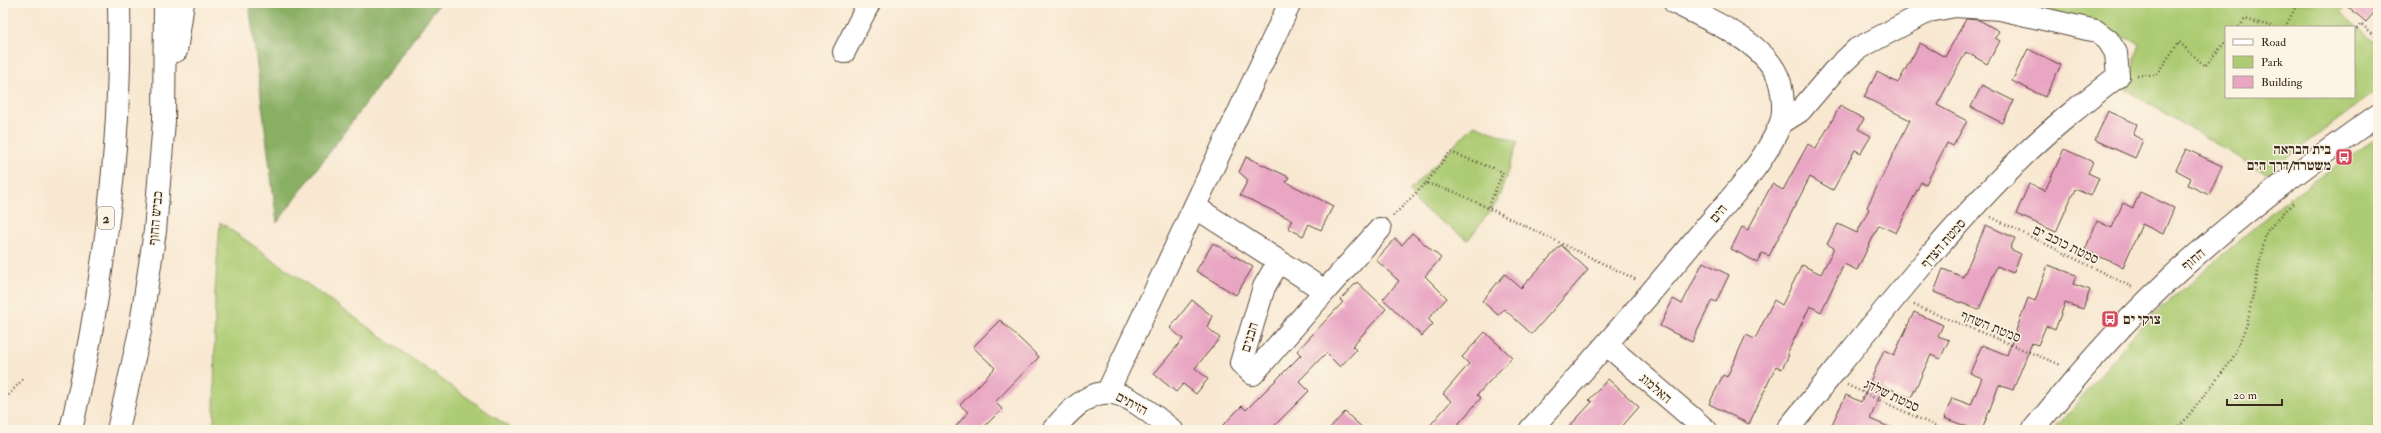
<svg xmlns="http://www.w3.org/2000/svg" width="2381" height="433" font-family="'IM FELL Double Pica','Frank Ruhl Libre',serif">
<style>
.green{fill:#accb72;stroke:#747a48;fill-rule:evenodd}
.forest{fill:#89af64;stroke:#626c41}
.building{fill:#e9a6c3}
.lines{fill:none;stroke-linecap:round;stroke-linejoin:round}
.minor-casing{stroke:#574639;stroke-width:24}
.highway-casing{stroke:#574639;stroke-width:24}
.path{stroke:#574639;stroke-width:2.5;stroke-dasharray:1 3;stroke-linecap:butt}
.minor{stroke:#fff;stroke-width:22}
.highway{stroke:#fff;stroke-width:22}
.labels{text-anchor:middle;stroke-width:3;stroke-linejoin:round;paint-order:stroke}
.shield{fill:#fcf5e5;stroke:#75675a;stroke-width:1}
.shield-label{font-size:13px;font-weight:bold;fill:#3b2a1e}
.poi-label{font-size:14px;font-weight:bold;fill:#3b2a1e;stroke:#fcf5e5;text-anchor:end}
.street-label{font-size:14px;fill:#3b2a1e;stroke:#fcf5e5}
</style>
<rect width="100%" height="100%" fill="#fcf5e5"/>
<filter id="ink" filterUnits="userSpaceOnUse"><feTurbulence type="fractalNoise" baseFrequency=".025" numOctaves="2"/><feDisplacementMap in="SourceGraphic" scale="8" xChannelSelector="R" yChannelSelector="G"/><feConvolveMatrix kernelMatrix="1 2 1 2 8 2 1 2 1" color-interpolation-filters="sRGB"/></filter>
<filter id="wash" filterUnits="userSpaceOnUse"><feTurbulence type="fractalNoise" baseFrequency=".012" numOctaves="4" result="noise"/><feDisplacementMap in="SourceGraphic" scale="16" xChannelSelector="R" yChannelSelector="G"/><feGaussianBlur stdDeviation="0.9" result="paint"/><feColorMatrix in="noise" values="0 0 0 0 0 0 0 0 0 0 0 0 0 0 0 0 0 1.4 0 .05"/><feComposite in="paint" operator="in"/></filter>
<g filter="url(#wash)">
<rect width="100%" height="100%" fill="#f8e8d1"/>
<g class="green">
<path d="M2030 3H2349L2340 12 2378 45V90L2277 165 2270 176 2126 90 2140 43ZM2226 27H2354V97H2226Z"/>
<polygon points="1474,125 1518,142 1497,202 1468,240 1419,206 1409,191"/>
<polygon points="2378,137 2378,430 2054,430 2141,326 2281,204"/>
<polygon points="220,222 513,430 214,430 215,292"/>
</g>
<polygon class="forest" points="249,3 440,3 277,223"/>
<g id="blocks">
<g class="building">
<polygon points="2344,3 2378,3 2378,8 2366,22"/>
<polygon points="1966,19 1979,20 1999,31 1995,38 2000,41 1987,64 1966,52 1937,105 1967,121 1953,146 1947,143 1926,184 1921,182 1896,233 1879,225 1857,270 1844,264 1821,312 1810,306 1787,354 1789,355 1782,369 1776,366 1749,424 1709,404 1723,375 1727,377 1746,335 1755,339 1774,300 1782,305 1802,265 1821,274 1834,248 1827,244 1838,224 1857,233 1869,209 1867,207 1910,120 1864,97 1877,72 1898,83 1920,43 1945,57"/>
<polygon points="2028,49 2061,65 2045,97 2012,81"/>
<polygon points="1982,85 2014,101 2002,123 1971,107"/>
<polygon points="1840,106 1864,119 1858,129 1871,136 1861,153 1855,150 1833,190 1810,177 1769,256 1762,253 1757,262 1731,249 1742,227 1748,230 1772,184 1783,190 1808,144 1816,149"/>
<polygon points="2108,111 2137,124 2133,135 2143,140 2135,158 2095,140"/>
<polygon points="2064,149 2093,162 2088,173 2099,178 2091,196 2075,189 2056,232 2016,214 2029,184 2045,191"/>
<polygon points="2186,149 2222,166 2209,195 2188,185 2191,178 2176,170"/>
<polygon points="1246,157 1289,177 1286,182 1333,206 1321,230 1309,224 1303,236 1288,228 1292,220 1240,195 1248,180 1239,172"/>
<polygon points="2140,192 2174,208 2163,234 2142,224 2123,267 2085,250 2097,221 2112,228 2123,203 2133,208"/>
<polygon points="1986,225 2015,238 2010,249 2021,254 2013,273 1997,266 1979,310 1934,292 1943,269 1963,277"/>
<polygon points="1412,233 1441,258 1425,276 1447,298 1428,319 1433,324 1422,336 1383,299 1399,281 1376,260 1395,239 1402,245"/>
<polygon points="1213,243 1253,267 1236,295 1196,271"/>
<polygon points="1561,245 1588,270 1532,334 1504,309 1498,315 1482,301 1505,274 1521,288"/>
<polygon points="1703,262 1729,275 1716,302 1712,300 1692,342 1660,326 1673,299 1682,304"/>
<polygon points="2048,265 2076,275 2073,284 2090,290 2083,309 2065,303 2055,330 2046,326 2038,345 2032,343 2013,390 1999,385 1982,430 1976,430 1944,418 1952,398 1971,405 1982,378 1970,373 1982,345 2007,355 2028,298 2035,301"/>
<polygon points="1357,282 1386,309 1352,346 1356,350 1340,367 1326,353 1299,381 1309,391 1270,430 1218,430 1242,406 1246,410 1301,355 1297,351 1343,302 1340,300"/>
<polygon points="1192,300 1212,316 1207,327 1220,338 1195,368 1208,379 1196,394 1183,384 1176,392 1154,374 1183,339 1170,328"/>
<polygon points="1914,312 1943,325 1938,336 1949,340 1940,359 1931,355 1911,398 1884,386 1870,419 1896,430 1845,430 1832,424 1846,395 1861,402 1884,350 1894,355"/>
<polygon points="1000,320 1039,357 995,402 1002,409 981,430 953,430 968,412 960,405 995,368 973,347"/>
<polygon points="1485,332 1512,357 1477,395 1481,398 1453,430 1426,430 1451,401 1443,394 1469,364 1462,357"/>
<polygon points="1608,379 1639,407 1619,430 1566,430 1592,402 1589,400"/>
<polygon points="1345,412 1365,430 1328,430"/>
</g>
</g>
</g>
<g filter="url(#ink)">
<use href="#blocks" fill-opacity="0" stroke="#574639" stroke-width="1"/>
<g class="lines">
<defs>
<g id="minor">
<polyline points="844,52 869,3"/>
<path d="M1781 123 1800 111 1833 72 1857 49 1929 11 1955 6 2000 9 2096 31 2108 40 2116 53 2118 76C2086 101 2054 126 2025 154 1938 239 1864 336 1787 430"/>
<polyline points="1195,207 1325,291 1253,374 1241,363 1264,287 1279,261"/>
<polyline points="1325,291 1380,229"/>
<polyline points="1607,345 1706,430"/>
<polyline points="1108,391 1290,3"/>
<path d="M1053 430C1101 373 1120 388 1172 430"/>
<path d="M1530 430C1586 368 1641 305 1694 241 1725 204 1761 169 1780 125 1785 114 1783 94 1780 83 1769 43 1709 20 1675 3"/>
<path d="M2033 430C2070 384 2109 338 2151 297 2220 229 2299 170 2378 115"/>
</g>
<g id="highway">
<polyline points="176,51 183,3"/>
<path d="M71 430C103 291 122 146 119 3"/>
<polyline points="118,430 140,331 155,231 164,121 165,3"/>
</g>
</defs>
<use href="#minor" class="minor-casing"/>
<use href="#highway" class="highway-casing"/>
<g class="path">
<polyline points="2239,27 2245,19 2274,27"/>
<polyline points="2285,27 2298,3"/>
<polyline points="2354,32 2361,24 2378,38"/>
<polyline points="2137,75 2156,75 2179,42 2205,66 2226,41"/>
<polyline points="2374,143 2378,149"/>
<polyline points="1426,183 1450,152 1503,172 1488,208"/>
<polyline points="1393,216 1426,183 1455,192 1637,280"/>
<polyline points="1991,217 2134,288"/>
<polyline points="1914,305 2061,365"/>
<polyline points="1847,385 1944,430"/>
<polyline points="3,401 23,379"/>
<polyline points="2177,430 2232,360 2247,324 2266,232 2293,203"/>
</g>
<use href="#minor" class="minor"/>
<use href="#highway" class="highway"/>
</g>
</g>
<defs>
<symbol id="bus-square" viewBox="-11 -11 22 22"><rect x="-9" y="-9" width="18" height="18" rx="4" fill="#d1495b" stroke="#fcf5e5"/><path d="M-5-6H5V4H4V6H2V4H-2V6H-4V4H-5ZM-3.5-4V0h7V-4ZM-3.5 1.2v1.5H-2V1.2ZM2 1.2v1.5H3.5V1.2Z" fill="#fff"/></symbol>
</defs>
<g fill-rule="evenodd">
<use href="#bus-square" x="2334" y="147" width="20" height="20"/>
<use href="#bus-square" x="2100" y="309" width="20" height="20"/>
</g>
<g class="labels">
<rect class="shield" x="98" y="207" width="16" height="22" rx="3"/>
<g class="shield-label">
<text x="106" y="223">2</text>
</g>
<g class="poi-label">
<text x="2331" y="154">בית הבראה<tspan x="2331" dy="16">משטרה/דרך הים</tspan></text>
<text x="2123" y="324" text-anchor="start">צוקי ים</text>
</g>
<g class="street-label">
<text transform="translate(1718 213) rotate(-50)" y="5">הים</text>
<text transform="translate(155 218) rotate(-85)" y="5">כביש החוף</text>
<text transform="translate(1943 243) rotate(-49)" y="5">סמטת הצדף</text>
<text transform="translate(2066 244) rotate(26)" y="5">סמטת כוכב ים</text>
<text transform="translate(2193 259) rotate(-40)" y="5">החוף</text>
<text transform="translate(1991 326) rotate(22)" y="5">סמטת השחף</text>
<text transform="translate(1249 337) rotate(-73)" y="5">הבנים</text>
<text transform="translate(1656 388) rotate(41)" y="5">האלמוג</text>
<text transform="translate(1892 395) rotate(25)" y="5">סמטת שלדג</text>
<text transform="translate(1132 403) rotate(28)" y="5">הזיתים</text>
</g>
</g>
<rect width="2381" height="433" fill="none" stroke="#fcf5e5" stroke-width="16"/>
<rect x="2225" y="26" width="130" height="72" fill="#fcf5e5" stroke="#afa495"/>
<rect x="2233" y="39" width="20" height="6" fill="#ffffff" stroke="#afa495"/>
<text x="2261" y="46" font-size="12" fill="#3b2a1e">Road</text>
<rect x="2233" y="56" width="20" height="12" fill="#accb72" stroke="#afa495"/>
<text x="2261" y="66" font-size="12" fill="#3b2a1e">Park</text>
<rect x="2233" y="76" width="20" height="12" fill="#e9a6c3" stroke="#afa495"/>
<text x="2261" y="86" font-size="12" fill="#3b2a1e">Building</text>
<path d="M2227 399v6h55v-6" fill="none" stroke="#3b2a1e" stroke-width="2"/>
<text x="2233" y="399" font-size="12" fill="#3b2a1e" stroke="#fcf5e5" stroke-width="3" paint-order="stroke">20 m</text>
</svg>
